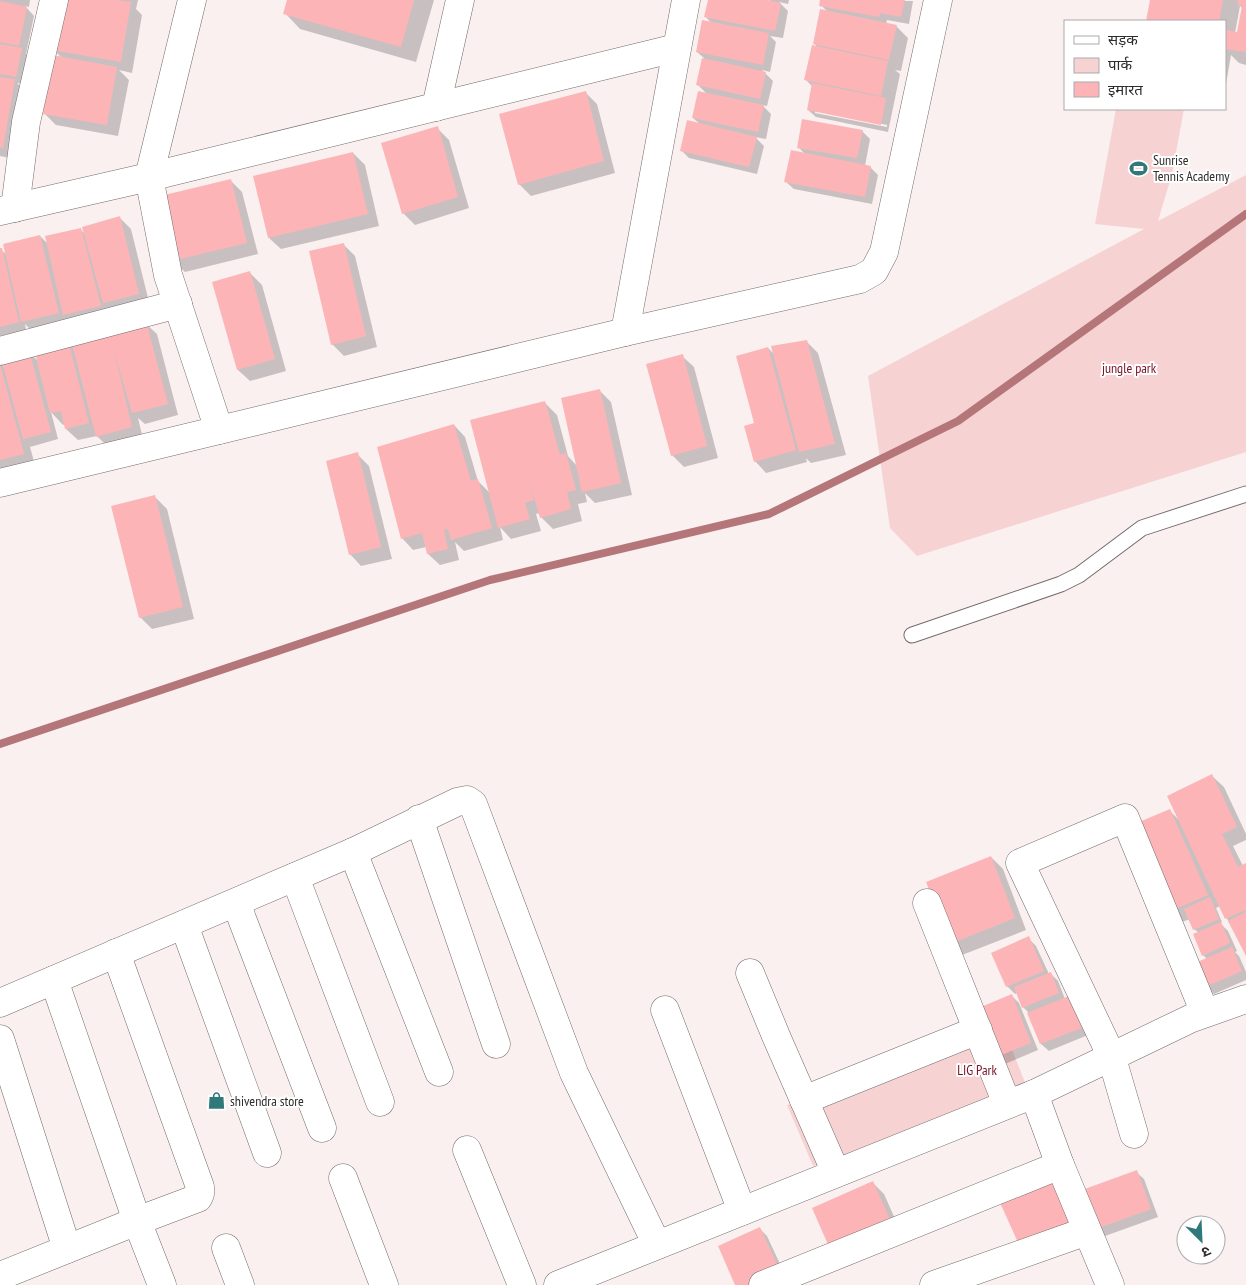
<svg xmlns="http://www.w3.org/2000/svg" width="1246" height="1285" font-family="'PT Sans Narrow','Noto Sans Devanagari',sans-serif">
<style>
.green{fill:#f7d2d3}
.shadow{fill:#0003;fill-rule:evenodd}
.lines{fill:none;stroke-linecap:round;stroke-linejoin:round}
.stream{stroke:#b47679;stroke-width:8}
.building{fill:#fdb4b7}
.lane-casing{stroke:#736b6b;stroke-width:17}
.street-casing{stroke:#736b6b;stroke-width:29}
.lane{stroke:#fff;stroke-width:15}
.street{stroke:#fff;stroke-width:28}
.labels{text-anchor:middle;stroke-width:4;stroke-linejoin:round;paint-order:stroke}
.poi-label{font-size:14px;fill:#2e2b2b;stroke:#fff;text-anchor:start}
.park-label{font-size:14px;fill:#771026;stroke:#fff}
</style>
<rect width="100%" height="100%" fill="#faf0f0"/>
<g class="green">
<polygon points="1116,109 1184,109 1172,174 1158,221 1246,175 1246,452 917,556 890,528 868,376 1144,229 1095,224"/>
<polygon points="1001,1022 1028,1090 813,1166 787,1105"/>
</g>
<g class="shadow">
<polygon points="0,0 30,0 29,7 25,6 34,16 26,54 29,57 23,84 17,83 26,92 14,159 0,156"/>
<polygon points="62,0 138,0 136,9 142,15 132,73 119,70 129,80 118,136 56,125 44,113 62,58 53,49"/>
<polygon points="289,0 434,0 416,62 300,29 285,13"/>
<polygon points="709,0 761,0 769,2 770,0 789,0 788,4 779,2 788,11 783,38 770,36 776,42 770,72 762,70 773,81 767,106 762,105 771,114 766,139 755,137 764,146 757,174 689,158 681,150 700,124 693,118 707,94 698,85 704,58 697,52 712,24 706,17"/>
<path d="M822 0 913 1 909 24 887 20 886 24 896 26 908 38 901 71 895 70 900 74 888 132 816 117 808 110 813 87 806 80 818 48 814 43 827 11 821 5ZM815 110 887 125V127L815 113Z"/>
<path d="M1151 0H1246V65L1239 63 1231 55 1225 90V21H1148ZM1240 6 1243 9 1238 33H1235Z"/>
<polygon points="585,92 597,104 615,173 531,196 519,184"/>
<polygon points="437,128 449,140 469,208 415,225 403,213"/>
<polygon points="862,131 870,139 865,166 870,167 878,175 872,204 794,189 786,182 806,155 798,147"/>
<polygon points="353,153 365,165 379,226 281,249 269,238"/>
<polygon points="230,180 242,192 258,254 185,272 173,261"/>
<polygon points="119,217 131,229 150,306 34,333 25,324 26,330 0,336 0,249 6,254 40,236 48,244 80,229 85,234"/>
<polygon points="343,244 355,256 377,347 344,356 332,344"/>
<polygon points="250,273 262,285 286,371 250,381 238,370 214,283"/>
<polygon points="145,323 157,334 178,415 145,424 138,418 143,439 109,448 97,436 78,440 66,429 65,424 63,425 51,412 58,439 30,447 35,465 5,473 0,468 0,363 5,368 29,352 38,361 35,350"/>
<polygon points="806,341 818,353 846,455 811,463 806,458 807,462 766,473 755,461 756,424 768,348 774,354"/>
<polygon points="682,356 694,367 718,458 684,467 672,455"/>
<polygon points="599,390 611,402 632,495 595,503 585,493 587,502 578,504 582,521 553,529 541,517 540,513 536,514 541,531 511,539 500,527 503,540 464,551 455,542 459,560 440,565 428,554 426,547 413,550 402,538 454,425 465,437 478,481 490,493 545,403 557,415 568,456 577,466"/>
<polygon points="357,454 369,466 392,559 361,566 350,554"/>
<polygon points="155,497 167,509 194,619 152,629 140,617"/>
<polygon points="1212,776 1224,787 1246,834 1246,840 1233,846 1243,866 1246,865 1246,953 1220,906 1216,908 1222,922 1220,923 1228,931 1237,951 1235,952 1239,956 1246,972 1246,980 1214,994 1206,987 1207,959 1203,955 1199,933 1194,929 1190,919 1182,922 1171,911 1169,810 1180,821"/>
<polygon points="991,857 1003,869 1026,930 962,955 951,943"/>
<polygon points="1028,938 1036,946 1049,974 1050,973 1058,981 1065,999 1068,997 1088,1035 1049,1051 1041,1044 1028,1012 1023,1007 1017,993 1015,994 1007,986"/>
<polygon points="1012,996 1019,1003 1038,1050 1005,1064 997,1057"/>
<polygon points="1136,1172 1144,1179 1158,1217 1105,1236 1097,1229"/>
<polygon points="873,1183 884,1194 905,1241 846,1267 834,1255"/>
<polygon points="760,1229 767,1236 788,1281 737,1285"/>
</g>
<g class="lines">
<polyline class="stream" points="0,744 490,580 769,514 958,421 1246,214"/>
</g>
<g class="building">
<polygon points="60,0 117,0 131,2 121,62 52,50"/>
<polygon points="287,0 414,0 401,47 283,14"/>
<polygon points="708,0 768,0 781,3 775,31 704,17"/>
<polygon points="820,0 905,0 901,17 880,13 879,17 819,6"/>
<polygon points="1150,0 1223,0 1219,21 1146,21"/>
<polygon points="1238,0 1246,0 1246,52 1225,49 1226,30 1237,32 1242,6 1237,5"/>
<polygon points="0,1 27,7 19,46 0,42"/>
<polygon points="820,9 897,25 889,60 813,44"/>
<polygon points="702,20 769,33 763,65 696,52"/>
<polygon points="0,44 22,48 16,77 0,74"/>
<polygon points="812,45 888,61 881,96 804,80"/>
<polygon points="53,55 117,67 107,125 43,114"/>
<polygon points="702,58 766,72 760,99 696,85"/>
<polygon points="0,77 15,79 3,148 0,147"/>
<polygon points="812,83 886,98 881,125 807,110"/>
<polygon points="586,91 604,161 518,185 499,114"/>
<polygon points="698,91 764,105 758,132 692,118"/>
<polygon points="802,119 863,130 857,158 797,148"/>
<polygon points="687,120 757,137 749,167 680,151"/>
<polygon points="438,126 458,197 402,214 381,143"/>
<polygon points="791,150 871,166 865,197 784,182"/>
<polygon points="353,152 368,214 268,238 253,176"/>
<polygon points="231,179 247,243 172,261 156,197"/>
<polygon points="120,216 139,294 103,303 82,227"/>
<polygon points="81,228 101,306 63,315 45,236"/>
<polygon points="40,235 59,313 21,322 3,244"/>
<polygon points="344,243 366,336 331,345 309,251"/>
<polygon points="0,248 2,248 19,322 0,327"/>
<polygon points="250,271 275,359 237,370 212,282"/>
<polygon points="146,321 168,404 132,413 114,351 132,427 96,437 72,344"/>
<polygon points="68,340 89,423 65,429 61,411 50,413 34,349"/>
<polygon points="807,340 835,444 799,452 771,346"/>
<polygon points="768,347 796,450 754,462 744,426 754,423 736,356"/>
<polygon points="29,350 51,432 23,439 1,358"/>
<polygon points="683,354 707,446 671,456 646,364"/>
<polygon points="0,364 24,454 0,460"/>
<polygon points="600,389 621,483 582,492 561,398"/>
<polygon points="545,401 560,455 566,453 576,490 567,492 571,509 540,518 529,479 534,500 525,503 530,519 498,528 470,420"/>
<polygon points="454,424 471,481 478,479 492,528 451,540 448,529 444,530 448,549 427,554 422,533 401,539 377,447"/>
<polygon points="358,452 381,547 349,555 326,461"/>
<polygon points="155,495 183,607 139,618 111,506"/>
<polygon points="1212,774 1237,827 1222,834 1238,867 1246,863 1246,910 1225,919 1167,796"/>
<polygon points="1170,809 1208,895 1170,911 1132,825"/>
<polygon points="991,856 1015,918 950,944 926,882"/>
<polygon points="1210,897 1219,919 1193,930 1184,909"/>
<polygon points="1246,912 1246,956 1228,921"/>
<polygon points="1221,922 1230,943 1202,956 1193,934"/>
<polygon points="1029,936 1044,971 1006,987 991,953"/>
<polygon points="1232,947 1242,971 1205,987 1195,963"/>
<polygon points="1051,972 1059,993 1022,1008 1014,987"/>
<polygon points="1012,994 1031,1043 996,1057 976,1009"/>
<polygon points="1069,996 1082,1028 1040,1044 1027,1013"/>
<polygon points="1137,1170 1151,1209 1096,1229 1082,1190"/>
<polygon points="1055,1171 1078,1222 1020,1247 997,1196"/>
<polygon points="873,1181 894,1229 833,1256 812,1208"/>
<polygon points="760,1227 781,1273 755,1285 735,1285 718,1246"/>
</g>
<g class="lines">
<defs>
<polyline id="lane" points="912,635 1061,584 1079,575 1142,528 1246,494"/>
<g id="street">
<polyline points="192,0 149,177 168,275 219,430"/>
<polyline points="436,107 460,0"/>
<polyline points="15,208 26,122 54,0"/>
<polyline points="0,211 149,177 676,48"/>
<polyline points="625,332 686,0"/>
<polyline points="0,351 178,304"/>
<polyline points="0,483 625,332 860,279 874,271 884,252 938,0"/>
<polyline points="419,819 496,1044"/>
<polyline points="353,852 439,1072"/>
<polyline points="295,877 380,1102"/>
<polyline points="236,903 322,1128"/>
<polyline points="927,903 1007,1104"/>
<polyline points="184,925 267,1153"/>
<polyline points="750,973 776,1036 836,1173"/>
<polyline points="54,980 137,1221 162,1285"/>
<polyline points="0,1003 353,852 457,802 467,800 473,804 574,1073 657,1245"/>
<polyline points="665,1010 742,1211"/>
<polyline points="0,1039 67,1249"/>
<polyline points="1034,1094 1060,1165 1110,1285"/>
<polyline points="804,1100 978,1030"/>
<polyline points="1134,1134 1111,1055 1020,863 1125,818 1205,1013"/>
<polyline points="467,1150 522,1285"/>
<polyline points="343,1178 384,1285"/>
<polyline points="226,1248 240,1285"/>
<polyline points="0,1276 137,1221 198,1198 200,1194 200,1187 116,953"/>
<polyline points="558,1285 1034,1094 1192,1018 1246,999"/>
<polyline points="763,1285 1060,1165"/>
<polyline points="934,1285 1087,1231"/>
</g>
</defs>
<use href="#lane" class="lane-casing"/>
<use href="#street" class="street-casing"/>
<use href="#lane" class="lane"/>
<use href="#street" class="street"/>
</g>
<defs>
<symbol id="stadium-bare" viewBox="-9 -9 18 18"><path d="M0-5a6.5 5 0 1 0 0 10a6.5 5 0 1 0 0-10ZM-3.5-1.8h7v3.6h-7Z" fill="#30797a" stroke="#fff" stroke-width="2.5" paint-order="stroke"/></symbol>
<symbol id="shop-bare" viewBox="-9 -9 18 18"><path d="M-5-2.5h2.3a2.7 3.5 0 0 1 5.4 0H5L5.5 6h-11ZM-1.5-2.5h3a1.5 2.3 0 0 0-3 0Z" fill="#30797a" stroke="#fff" stroke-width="2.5" paint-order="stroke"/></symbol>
</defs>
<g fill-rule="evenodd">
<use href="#stadium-bare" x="1126" y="156" width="25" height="25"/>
<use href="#shop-bare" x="204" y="1088" width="25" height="25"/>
</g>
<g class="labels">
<g class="poi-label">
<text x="1153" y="165">Sunrise<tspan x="1153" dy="16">Tennis Academy</tspan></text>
<text x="230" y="1106">shivendra store</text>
</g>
<g class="park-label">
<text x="1129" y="373">jungle park</text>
<text x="977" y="1075">LIG Park</text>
</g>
</g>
<rect x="1064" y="20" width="162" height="90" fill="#ffffff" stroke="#abaaaa"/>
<rect x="1074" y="36" width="25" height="8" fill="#ffffff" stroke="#abaaaa"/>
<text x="1108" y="45" font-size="15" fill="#2e2b2b">सड़क</text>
<rect x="1074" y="58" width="25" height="15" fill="#f7d2d3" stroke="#abaaaa"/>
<text x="1108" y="70" font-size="15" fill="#2e2b2b">पार्क</text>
<rect x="1074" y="82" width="25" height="15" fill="#fdb4b7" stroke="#abaaaa"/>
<text x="1108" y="95" font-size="15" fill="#2e2b2b">इमारत</text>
<g transform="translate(1201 1240) rotate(156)"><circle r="24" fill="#ffffff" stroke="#abaaaa"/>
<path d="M0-4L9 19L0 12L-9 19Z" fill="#30797a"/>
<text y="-8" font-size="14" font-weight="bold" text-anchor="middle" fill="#2e2b2b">उ</text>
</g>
</svg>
